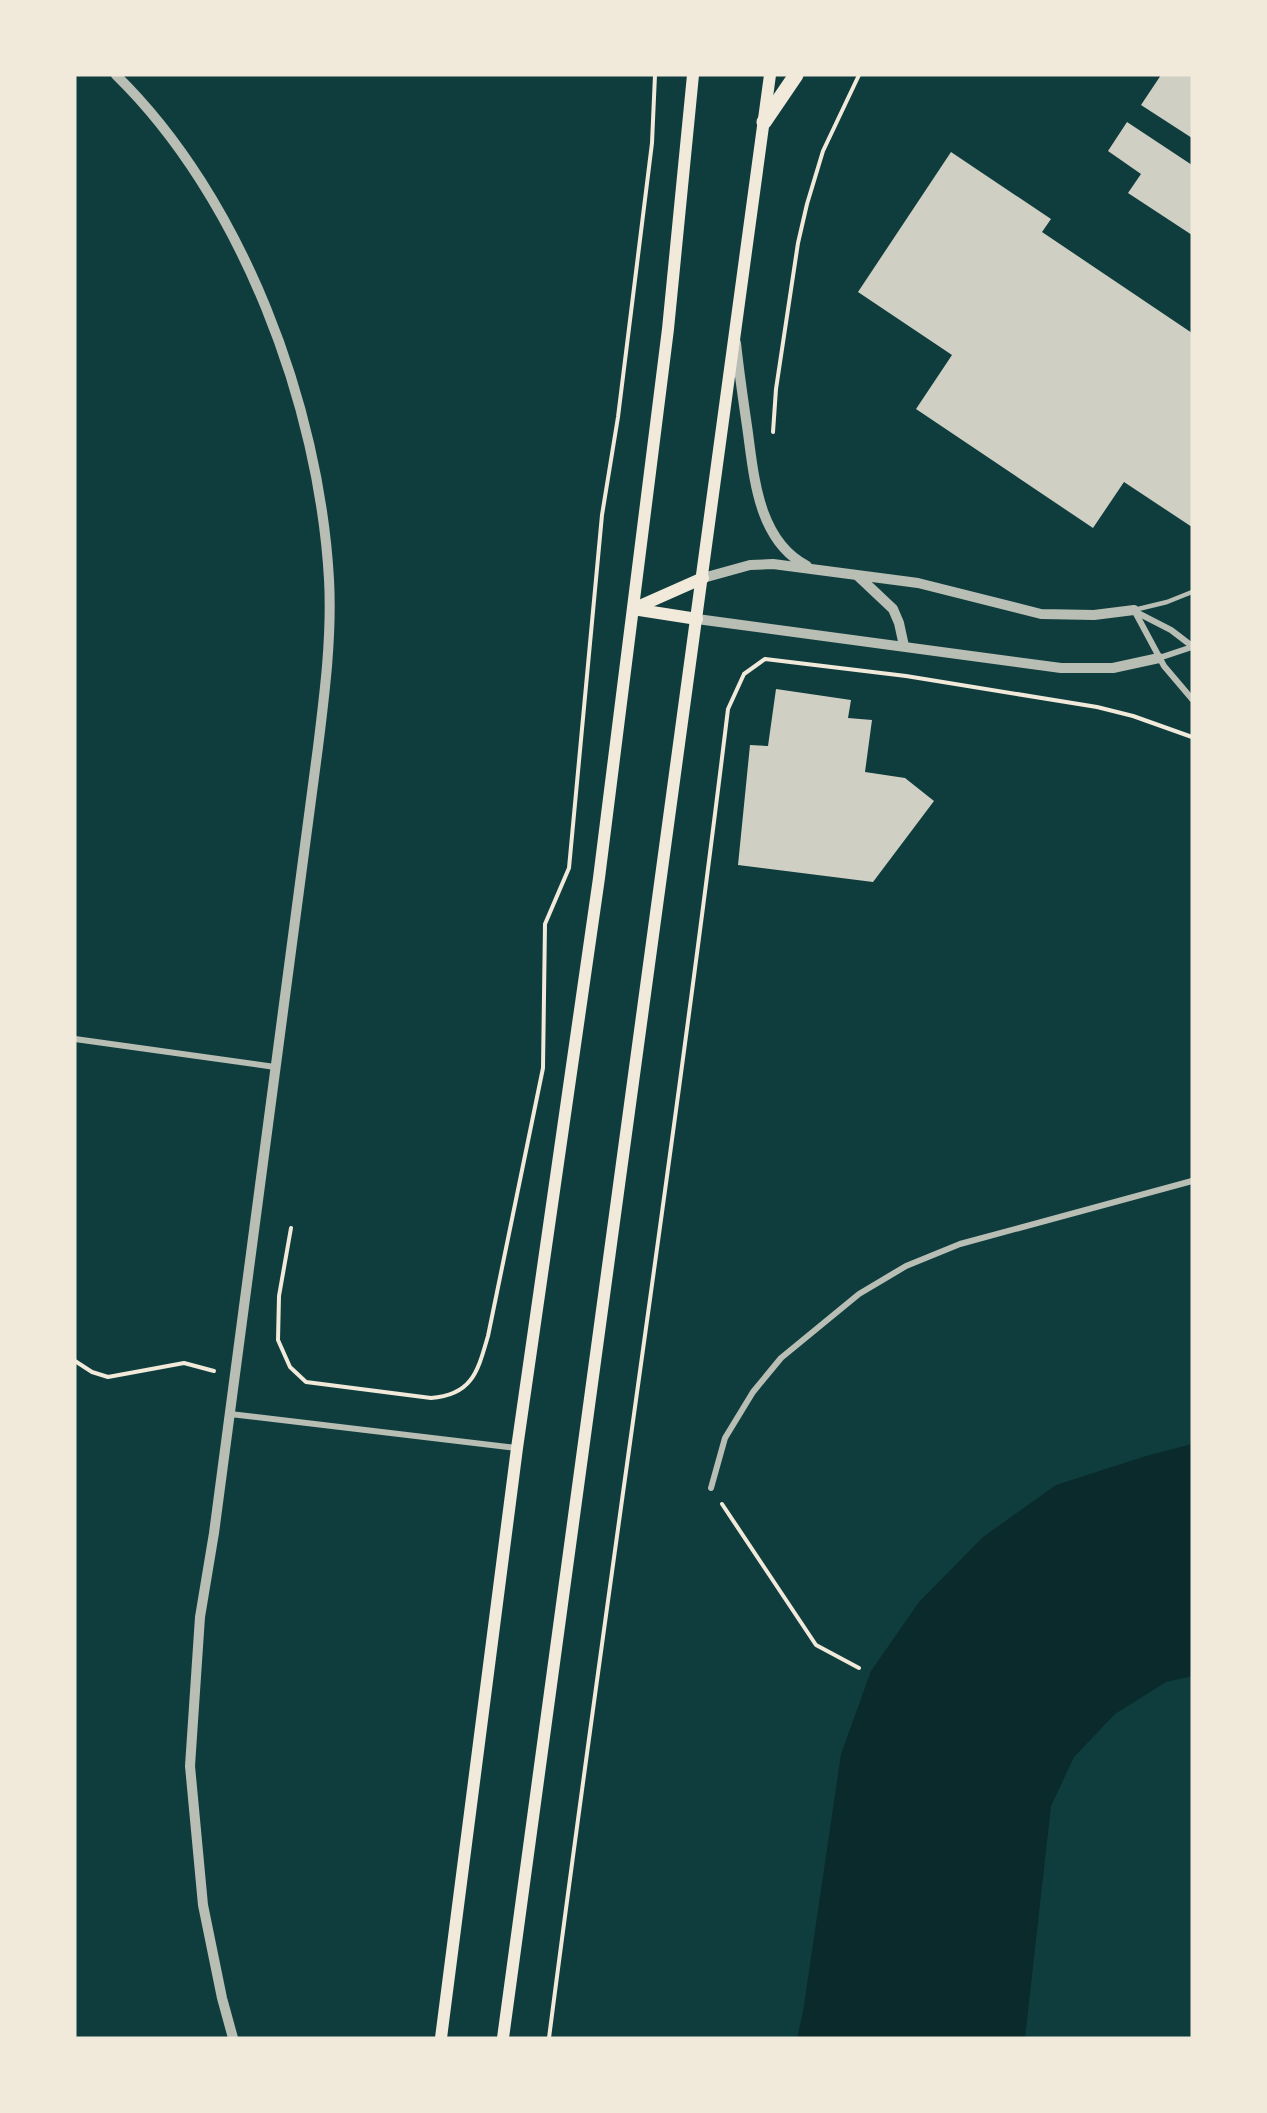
<svg xmlns="http://www.w3.org/2000/svg" width="1267" height="2113" font-family="'Asap Condensed',sans-serif">
<style>
.water{fill:#0a2a2b}
.building{fill:#cfcfc3}
.lines{fill:none;stroke-linecap:round;stroke-linejoin:round}
.path{stroke:#f1e9da;stroke-width:4}
.service{stroke:#b8beb3;stroke-width:4.5}
.minor{stroke:#b8beb3;stroke-width:6}
.tertiary{stroke:#b8beb3;stroke-width:10}
.secondary{stroke:#f1e9da;stroke-width:12}
.primary{stroke:#f1e9da;stroke-width:15}
</style>
<rect width="100%" height="100%" fill="#0f3d3e"/>
<polygon class="water" points="1192,1444 1192,1676 1166,1682 1115,1714 1074,1757 1051,1806 1025,2038 797,2038 803,2012 841,1754 871,1671 919,1602 983,1537 1056,1485 1146,1456"/>
<g class="building">
<polygon points="1161,75 1192,75 1192,138 1141,105"/>
<polygon points="1127,122 1192,165 1192,235 1128,193 1141,174 1108,151"/>
<polygon points="951,152 1051,219 1042,232 1192,333 1192,527 1124,482 1093,528 916,409 952,355 858,292"/>
<polygon points="776,689 851,700 848,718 872,720 865,772 905,778 934,801 873,882 738,865 750,745 768,746"/>
</g>
<g class="lines">
<g class="path">
<polyline points="773,432 776,389 798,243 807,204 823,151 859,75"/>
<path d="M291 1228 279 1296 278 1340 290 1367 306 1382 431 1398C473 1395 478 1370 488 1336L543 1068 545 924 569 868 602 515 618 417 652 143 655 75"/>
<polyline points="75,1361 92,1372 108,1377 184,1363 214,1371"/>
<polyline points="722,1504 816,1645 859,1668"/>
<path d="M549 2038C606 1595 674 1153 728 709L744 674 765 659 906 676 1097 707 1133 716 1192 737"/>
</g>
<polyline class="service" points="1134,610 1167,602 1192,592"/>
<g class="minor">
<polyline points="1134,610 1164,666 1192,699"/>
<polyline points="1134,611 1171,630 1192,646"/>
<polyline points="1159,658 1192,647"/>
<polyline points="75,1039 275,1067"/>
<polyline points="230,1414 517,1448"/>
<polyline points="711,1488 725,1438 753,1392 781,1358 859,1294 906,1266 960,1244 1192,1181"/>
</g>
<g class="tertiary">
<path d="M116 75C242 198 319 405 329 579 332 635 325 691 318 747L214 1533 200 1617 190 1766 203 1905 222 1998 233 2038"/>
<path d="M736 343C739 371 743 399 747 426 754 475 757 540 807 566"/>
<polyline points="858,576 893,609 899,623 904,646"/>
<polyline points="703,578 750,565 773,564 918,583 1041,614 1094,615 1134,610"/>
<polyline points="697,619 1061,668 1113,668 1159,658"/>
</g>
<g class="secondary">
<polyline points="633,609 703,578"/>
<polyline points="633,609 697,619"/>
<polyline points="441,2038 517,1448 599,878 668,329 693,75"/>
<polyline points="503,2038 770,75"/>
</g>
<polyline class="primary" points="764,122 796,75"/>
</g>
<rect width="1267" height="2113" fill="none" stroke="#f1e9da" stroke-width="153"/>
</svg>
